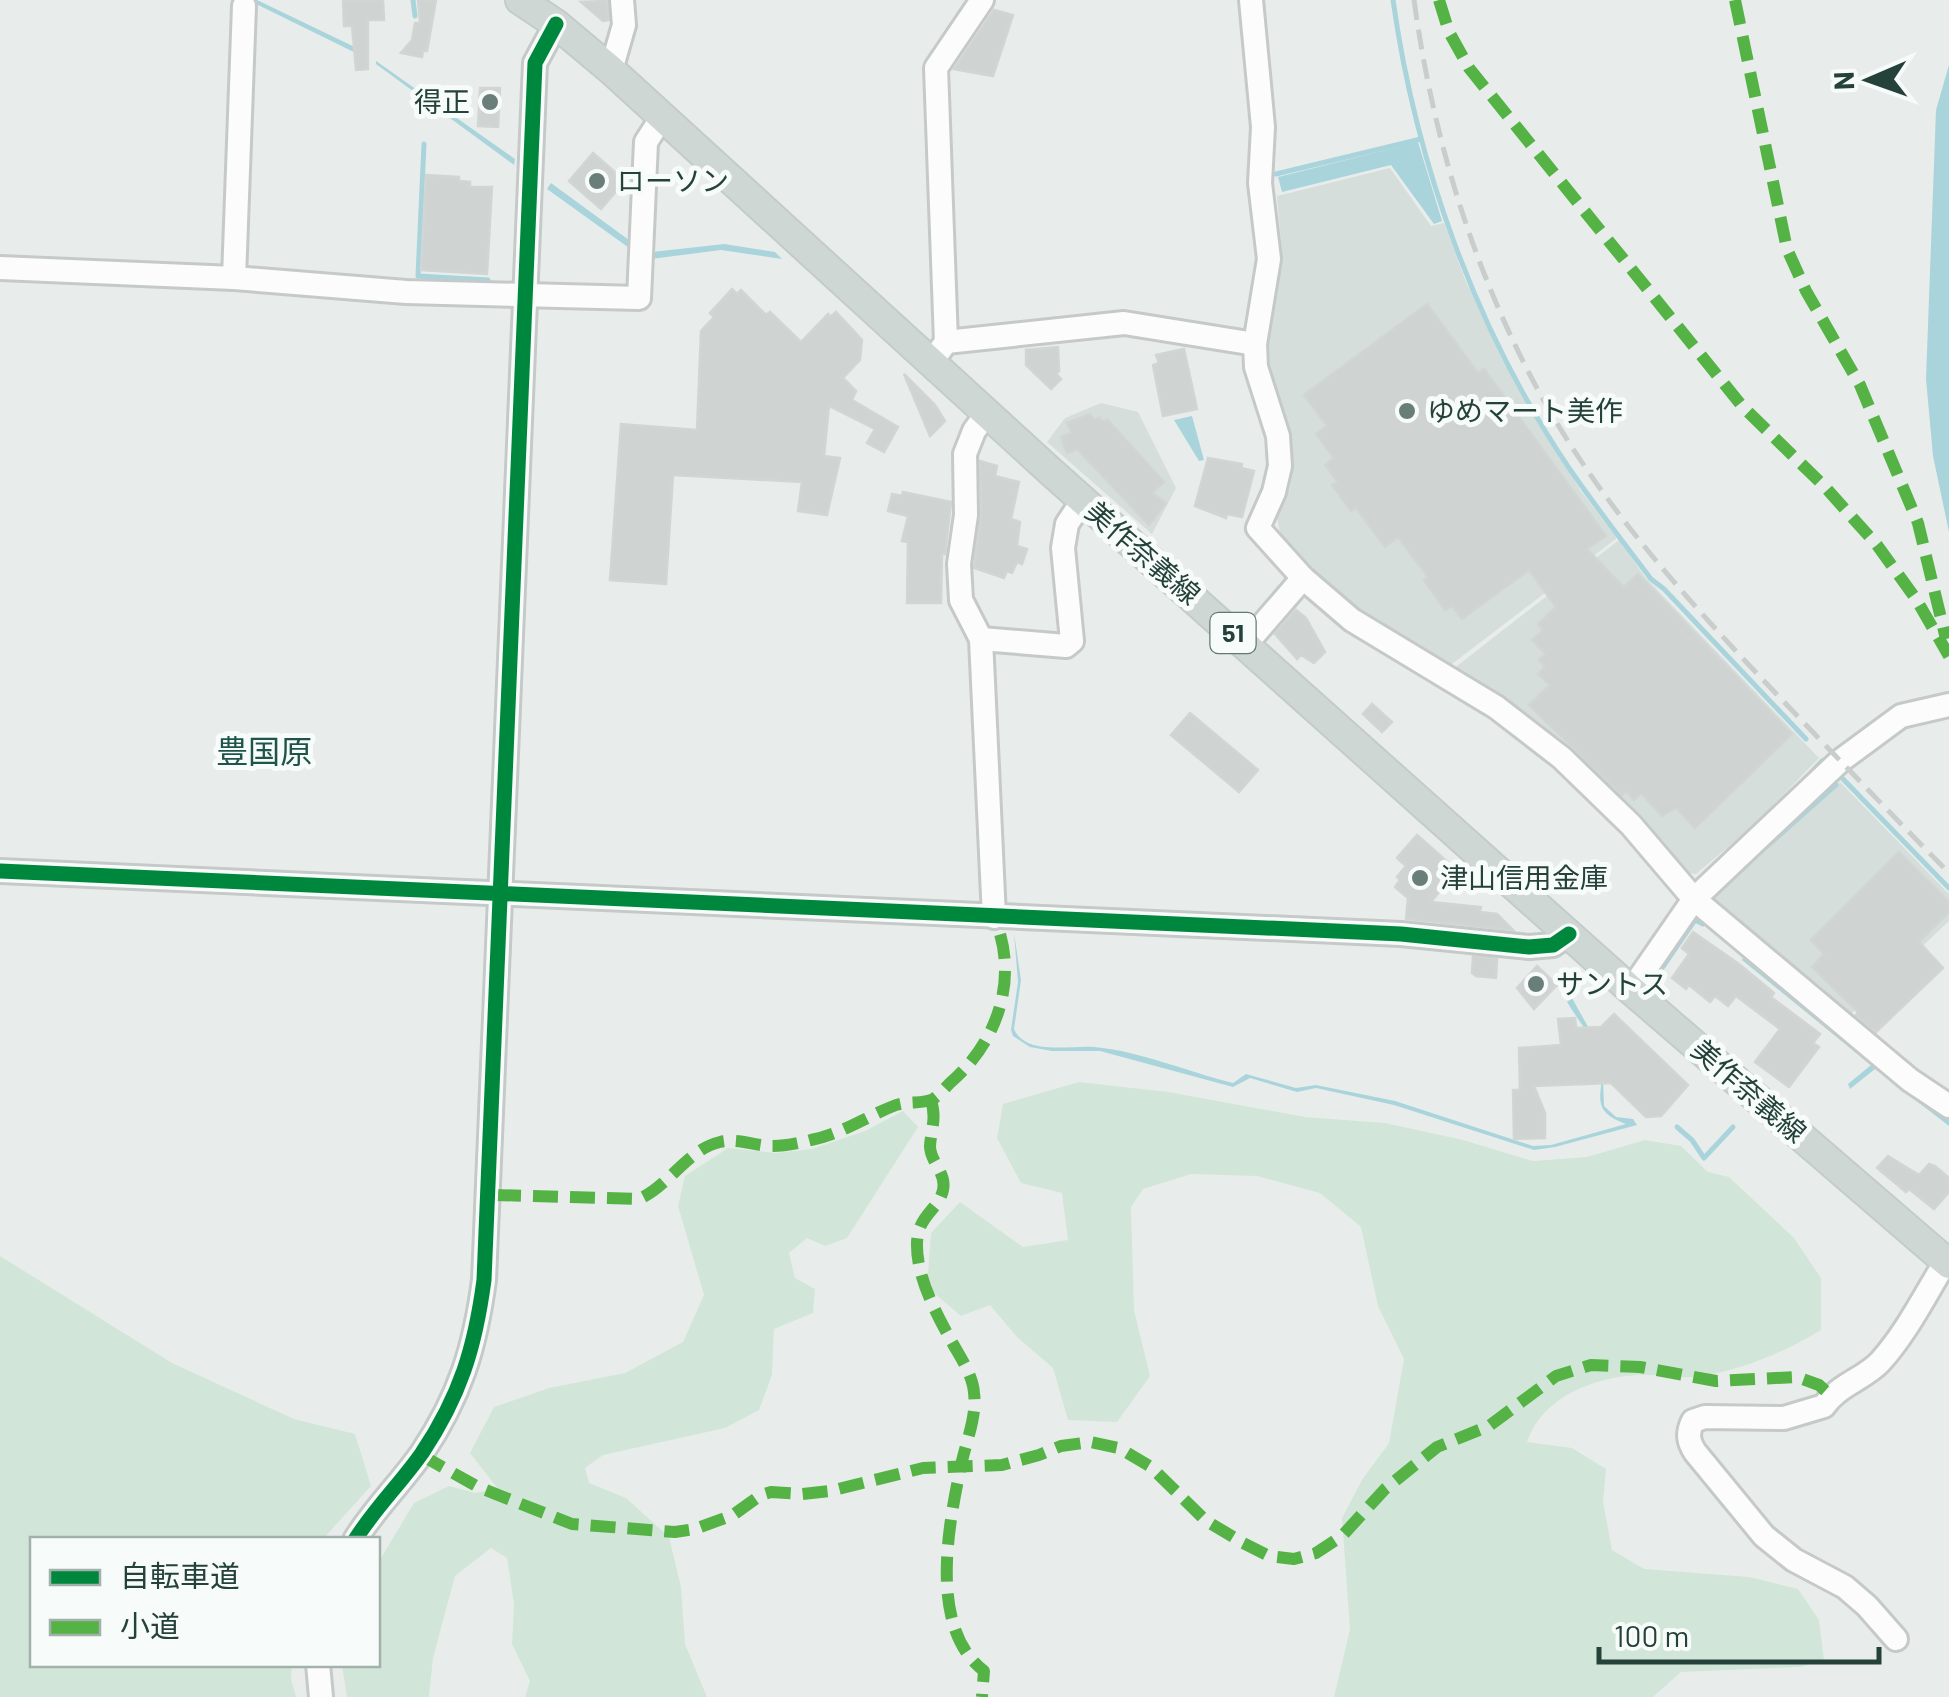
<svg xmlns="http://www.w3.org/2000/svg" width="1949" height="1697" font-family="Barlow,'Noto Sans JP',sans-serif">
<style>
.built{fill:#d6dedb}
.green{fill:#d1e6d8}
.water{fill:#a9d4db}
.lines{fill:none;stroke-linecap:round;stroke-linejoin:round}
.stream{stroke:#a9d4db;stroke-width:5}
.building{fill:#cfd4d2;stroke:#d1d6d4;stroke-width:2.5}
.minor-casing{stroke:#c5cac8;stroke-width:28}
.major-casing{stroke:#c3ccc9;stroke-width:32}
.minor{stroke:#fcfcfc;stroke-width:22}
.major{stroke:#cfd7d5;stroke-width:28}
.rail{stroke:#c9cdcc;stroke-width:5;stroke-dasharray:20 10;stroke-linecap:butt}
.quiet{stroke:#55b346;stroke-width:12;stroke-dasharray:25 12;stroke-linecap:butt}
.cycleway-casing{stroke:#f7fbf9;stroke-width:21}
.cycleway{stroke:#00873e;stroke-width:15}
.poi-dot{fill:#697e78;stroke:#f7fbf9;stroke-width:4}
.labels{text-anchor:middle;stroke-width:10;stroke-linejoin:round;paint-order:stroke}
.shield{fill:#f7fbf9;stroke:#637a73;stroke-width:2.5}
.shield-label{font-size:25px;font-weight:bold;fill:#24423a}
.poi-label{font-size:28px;fill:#24423a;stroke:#f7fbf9;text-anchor:start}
.street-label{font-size:28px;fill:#24423a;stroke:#f7fbf9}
.quarter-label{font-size:32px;fill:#1f5548;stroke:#f7fbf9}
</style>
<rect width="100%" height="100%" fill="#e8edeb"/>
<g class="built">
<polygon points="1390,168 1431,226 1444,223 1466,282 1504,363 1580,490 1617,538 1448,667 1374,623 1337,595 1280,533 1277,517 1290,488 1292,461 1290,438 1264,347 1282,254 1277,196"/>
<polygon points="1101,403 1138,412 1176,488 1152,534 1047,442 1065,418"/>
<polygon points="1619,540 1645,577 1819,758 1753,826 1696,874 1687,873 1650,829 1541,728 1453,669"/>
<polygon points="1840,782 1949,894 1949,921 1849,1016 1715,905 1715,894"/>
</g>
<g class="green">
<path d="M1079 1082 1168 1092 1305 1117 1385 1123 1463 1140 1533 1161 1587 1157 1645 1140 1681 1146 1708 1172 1729 1177 1794 1238 1821 1278V1330C1785 1352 1743 1370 1700 1376 1680 1380 1658 1373 1638 1375 1593 1378 1543 1396 1527 1442L1572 1448 1606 1469 1603 1502 1612 1550 1644 1569 1749 1577 1798 1589 1819 1620 1824 1660 1800 1667 1681 1672 1653 1697H1334L1350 1629 1342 1518 1362 1480 1389 1443 1404 1359 1378 1306 1361 1227 1320 1193 1257 1176 1191 1174 1143 1189 1131 1207 1134 1310 1150 1376 1117 1422 1068 1420 1053 1368 1017 1337 990 1305 961 1316 927 1287 931 1233 960 1202 1023 1247 1068 1240 1062 1193 1021 1183 997 1138 1003 1104Z"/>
<polygon points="903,1111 918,1127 847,1238 825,1246 807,1238 789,1253 795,1278 815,1289 813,1313 774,1329 772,1375 759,1410 725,1428 603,1455 585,1468 589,1483 626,1498 669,1537 681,1587 685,1644 707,1697 525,1697 530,1681 512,1644 514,1604 507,1558 491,1548 455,1576 433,1658 429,1697 347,1697 342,1665 378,1664 378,1563 414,1503 449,1486 475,1493 498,1489 470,1453 494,1407 549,1388 625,1373 683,1342 704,1295 678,1206 685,1176 728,1148 775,1153 812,1149 865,1131"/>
<polygon points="0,1256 172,1363 294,1419 355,1434 371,1486 323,1539 32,1540 32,1664 292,1665 291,1679 296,1697 0,1697"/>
</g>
<g class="water">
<polygon points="248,0 257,0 363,51 362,56"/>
<polygon points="376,61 515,159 514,165 376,64"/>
<polygon points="1949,65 1949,532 1933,456 1926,379 1936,110"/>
<polygon points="1418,142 1442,221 1434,224 1391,165 1282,192 1278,177"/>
<polygon points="551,183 633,243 652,252 724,244 775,252 782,259 721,250 651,259 632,250 547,189"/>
<polygon points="1192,416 1204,460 1199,461 1174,420"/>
<path d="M1014 933 1021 980 1014 1029C1026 1056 1071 1045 1094 1047 1140 1051 1188 1072 1233 1083L1246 1074 1296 1088 1316 1085 1395 1101 1533 1146 1551 1145 1626 1124C1584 1109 1608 1091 1600 1058 1595 1040 1577 1019 1567 1002L1572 998 1602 1052 1604 1106 1616 1117 1633 1119 1637 1125 1555 1147 1534 1150 1394 1105 1316 1088 1297 1092 1250 1078 1233 1087 1100 1051H1052L1030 1047 1013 1036 1011 1030 1018 982Z"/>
<polygon points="1744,956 1949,1115 1949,1126 1875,1069 1850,1089 1848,1084 1871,1065 1742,960"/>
</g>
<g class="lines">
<g class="stream">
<polyline points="413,0 415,16"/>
<path d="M1393 0C1416 164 1476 331 1569 468 1595 506 1624 543 1651 579L1664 589 1806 739"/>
<polyline points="424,144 418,276 488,280"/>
<polyline points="1276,174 1421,139"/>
<polyline points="1805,779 1822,761"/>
<polyline points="1843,779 1949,888"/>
<polyline points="1766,847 1836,785"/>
<polyline points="1662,968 1695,920 1703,924"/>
<polyline points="1677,1127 1692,1140 1704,1158 1733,1127"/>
</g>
</g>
<g class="building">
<polygon points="343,0 383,0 384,20 368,20 368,69 356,70 352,26 344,26"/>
<polygon points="418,0 436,0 427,51 423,51 422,57 401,53 412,40 415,23 420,23"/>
<polygon points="607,1 609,20 603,21 581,2"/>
<polygon points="994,10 1013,15 993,76 954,69"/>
<polygon points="480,88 500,88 498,127 478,126"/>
<polygon points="593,153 625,181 601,209 569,181"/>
<polygon points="426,175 459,177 459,181 470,182 470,187 492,187 487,274 421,270"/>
<polygon points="732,289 737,294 741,290 766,315 770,312 801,342 828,314 830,317 836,312 862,340 860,360 843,378 856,391 852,400 898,427 884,452 867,443 875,429 829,406 824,456 840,458 827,515 798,511 802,482 673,475 666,584 610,580 621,424 697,430 701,331 714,317 710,313"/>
<polygon points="1427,304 1478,373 1484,369 1606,536 1587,549 1624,587 1638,574 1792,734 1695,828 1676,808 1662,816 1641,793 1634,800 1626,791 1622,795 1529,705 1550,685 1538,674 1545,667 1539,660 1546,654 1532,640 1543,630 1538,624 1556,607 1529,570 1462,619 1452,606 1445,610 1424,580 1428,577 1398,537 1385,547 1356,508 1351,511 1332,485 1338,482 1325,465 1334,458 1316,434 1327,426 1304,395"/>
<polygon points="1058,347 1059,371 1056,374 1061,379 1051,389 1026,365 1026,350"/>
<polygon points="1184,349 1197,409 1163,416 1153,365 1159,363 1156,355"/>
<polygon points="904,374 935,405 945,421 930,436"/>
<polygon points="1090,414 1094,420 1099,418 1104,422 1107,419 1164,482 1152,493 1166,503 1149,525 1077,449 1067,453 1061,437 1072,433 1067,423"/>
<polygon points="1208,458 1242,464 1241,468 1254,471 1242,517 1227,514 1226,518 1195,506"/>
<polygon points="980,461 997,466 995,476 1019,482 1011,519 1020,522 1017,546 1027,549 1022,564 1017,562 1012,573 1007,571 1004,578 974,568 981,515"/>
<polygon points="903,492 951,502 945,554 942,553 941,603 907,603 908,542 902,541 908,516 888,511 892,494 902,496"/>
<polygon points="1296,610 1306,618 1325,652 1314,663 1301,655 1297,659 1275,634"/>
<polygon points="1372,704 1392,722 1382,732 1363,714"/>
<polygon points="1190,713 1258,770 1239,792 1171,735"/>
<polygon points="1417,835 1450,864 1440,875 1448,881 1431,902 1481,907 1480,912 1497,914 1513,930 1406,919 1408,898 1395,887 1400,880 1397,877 1406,866 1397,858"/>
<polygon points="1899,852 1949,902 1949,912 1919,942 1943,968 1876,1032 1856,1015 1858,1012 1812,967 1824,954 1811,940"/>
<polygon points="1693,932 1739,964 1774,993 1771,997 1820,1034 1813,1043 1819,1047 1789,1087 1755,1062 1780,1029 1736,996 1728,1006 1715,996 1710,1002 1689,985 1686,989 1672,978 1689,954 1682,948"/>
<polygon points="1473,956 1497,959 1496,978 1476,976 1472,973"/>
<polygon points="1537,966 1557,985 1534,1009 1517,988"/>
<polygon points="1614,1014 1688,1085 1661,1116 1646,1117 1611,1083 1534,1086 1545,1113 1545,1138 1514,1139 1513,1090 1520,1090 1519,1048 1561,1045 1558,1019 1575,1018 1576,1028 1601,1027"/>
<polygon points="1888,1156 1919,1175 1929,1164 1935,1166 1949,1178 1949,1192 1934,1209 1909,1189 1906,1192 1877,1168"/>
</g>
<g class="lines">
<defs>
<g id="minor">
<polyline points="1251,0 1263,127 1260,183 1269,259 1255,344 1256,367 1278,436 1280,466 1274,492 1258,528 1303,578 1352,620 1496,707 1562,758 1631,825 1694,899 1910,1080 1949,1106"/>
<polyline points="611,70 624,25 622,0"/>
<polyline points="0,268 234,278 406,292 639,298 646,142 662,117"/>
<polyline points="234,278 244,6"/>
<polyline points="946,342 1124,323 1255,344"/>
<polyline points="931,363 946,342 936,68 982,0"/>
<polyline points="987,413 974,431 965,454 966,515 959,564 961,600 981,639 994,917"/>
<polyline points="981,639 1066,646 1072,641 1063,548 1067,524 1083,500"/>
<polyline points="1246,644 1303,578"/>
<polyline points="0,871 1401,934 1529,947 1553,945 1569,934"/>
<polyline points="1631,990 1694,899 1840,761 1901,716 1949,705"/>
<path d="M355 1540C374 1509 401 1483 422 1453 460 1396 475 1348 484 1280L535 63 556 24"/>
<path d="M1896 1639 1867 1606 1845 1587 1794 1560 1764 1536 1695 1452C1688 1441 1687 1433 1693 1421L1705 1417 1784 1418 1824 1406C1838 1385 1864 1379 1880 1362 1907 1332 1925 1295 1946 1261"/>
<polyline points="318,1664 321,1697"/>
</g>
<polyline id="major" points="520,0 556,24 611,70 1049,470 1631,990 1949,1264"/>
</defs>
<use href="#minor" class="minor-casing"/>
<use href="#major" class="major-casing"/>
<use href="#minor" class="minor"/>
<use href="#major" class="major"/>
<path class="rail" d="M1414 0C1432 131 1469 257 1530 375 1590 491 1676 588 1765 682 1826 746 1887 810 1949 873"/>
<g class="quiet">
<polyline points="1439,0 1449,32 1469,68 1742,406 1825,487 1877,545 1916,599 1949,656"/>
<polyline points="1735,0 1787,249 1806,291 1860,385 1918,523 1946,639"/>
<path d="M931 1101C937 1117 931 1130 930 1146 930 1162 947 1173 943 1190 939 1210 918 1214 917 1243 916 1277 937 1315 953 1344 961 1358 973 1376 974 1393 977 1414 967 1440 962 1461 949 1522 927 1627 984 1671L982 1697"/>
<path d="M496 1195 639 1199C668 1187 688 1149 720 1142 738 1138 755 1146 773 1146 785 1146 800 1143 811 1140 842 1134 867 1116 896 1105 907 1101 925 1104 933 1099 939 1095 945 1088 950 1083 998 1042 1020 977 994 917"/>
<polyline points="421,1455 478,1487 572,1524 675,1532 695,1529 733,1515 761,1495 771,1492 802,1494 830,1491 923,1468 1002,1465 1039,1455 1061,1446 1090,1442 1119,1448 1151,1467 1205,1520 1243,1543 1269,1556 1294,1559 1316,1553 1342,1536 1385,1489 1437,1447 1489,1426 1556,1376 1591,1365 1640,1367 1716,1381 1797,1377 1819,1385 1831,1396"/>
</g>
<defs>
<g id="cycleway">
<polyline points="0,871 1401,934 1529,947 1553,945 1569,934"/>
<path d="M355 1540C374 1509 401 1483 422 1453 460 1396 475 1348 484 1280L535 63 556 24"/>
</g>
</defs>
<use href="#cycleway" class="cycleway-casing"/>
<use href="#cycleway" class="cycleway"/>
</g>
<g class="poi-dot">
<circle cx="490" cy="102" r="10"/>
<circle cx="597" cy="181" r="10"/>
<circle cx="1407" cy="411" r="10"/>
<circle cx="1420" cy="878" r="10"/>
<circle cx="1536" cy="984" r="10"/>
</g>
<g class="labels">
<rect class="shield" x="1210.5" y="613" width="45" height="40" rx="8"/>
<g class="shield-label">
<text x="1233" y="642">51</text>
</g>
<g class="poi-label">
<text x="470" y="112" text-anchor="end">得正</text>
<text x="617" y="191">ローソン</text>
<text x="1427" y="421">ゆめマート美作</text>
<text x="1440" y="888">津山信用金庫</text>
<text x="1556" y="994">サントス</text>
</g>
<g class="street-label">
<text transform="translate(1143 553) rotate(41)" y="10">美作奈義線</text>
<text transform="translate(1749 1091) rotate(41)" y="10">美作奈義線</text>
</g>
<g class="quarter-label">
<text x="264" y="763">豊国原</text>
</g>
</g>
<rect x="30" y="1537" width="350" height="130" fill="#f7fbf9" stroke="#a3b1ad" stroke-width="2.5"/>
<rect x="50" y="1570" width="50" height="15" fill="#00873e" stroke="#a3b1ad" stroke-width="2.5"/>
<text x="120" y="1587" font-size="30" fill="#24423a">自転車道</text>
<rect x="50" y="1620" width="50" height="15" fill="#55b346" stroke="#a3b1ad" stroke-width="2.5"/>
<text x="120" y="1637" font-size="30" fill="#24423a">小道</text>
<g transform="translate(1869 80) rotate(268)" stroke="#f7fbf9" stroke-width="8" paint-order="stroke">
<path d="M0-8L18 38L0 25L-18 38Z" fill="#24423a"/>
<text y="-15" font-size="28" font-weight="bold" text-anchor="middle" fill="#24423a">N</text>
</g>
<path d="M1599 1647v15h280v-15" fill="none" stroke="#24423a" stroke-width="5"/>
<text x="1614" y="1647" font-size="30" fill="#24423a" stroke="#f7fbf9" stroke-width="8" paint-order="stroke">100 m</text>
</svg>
